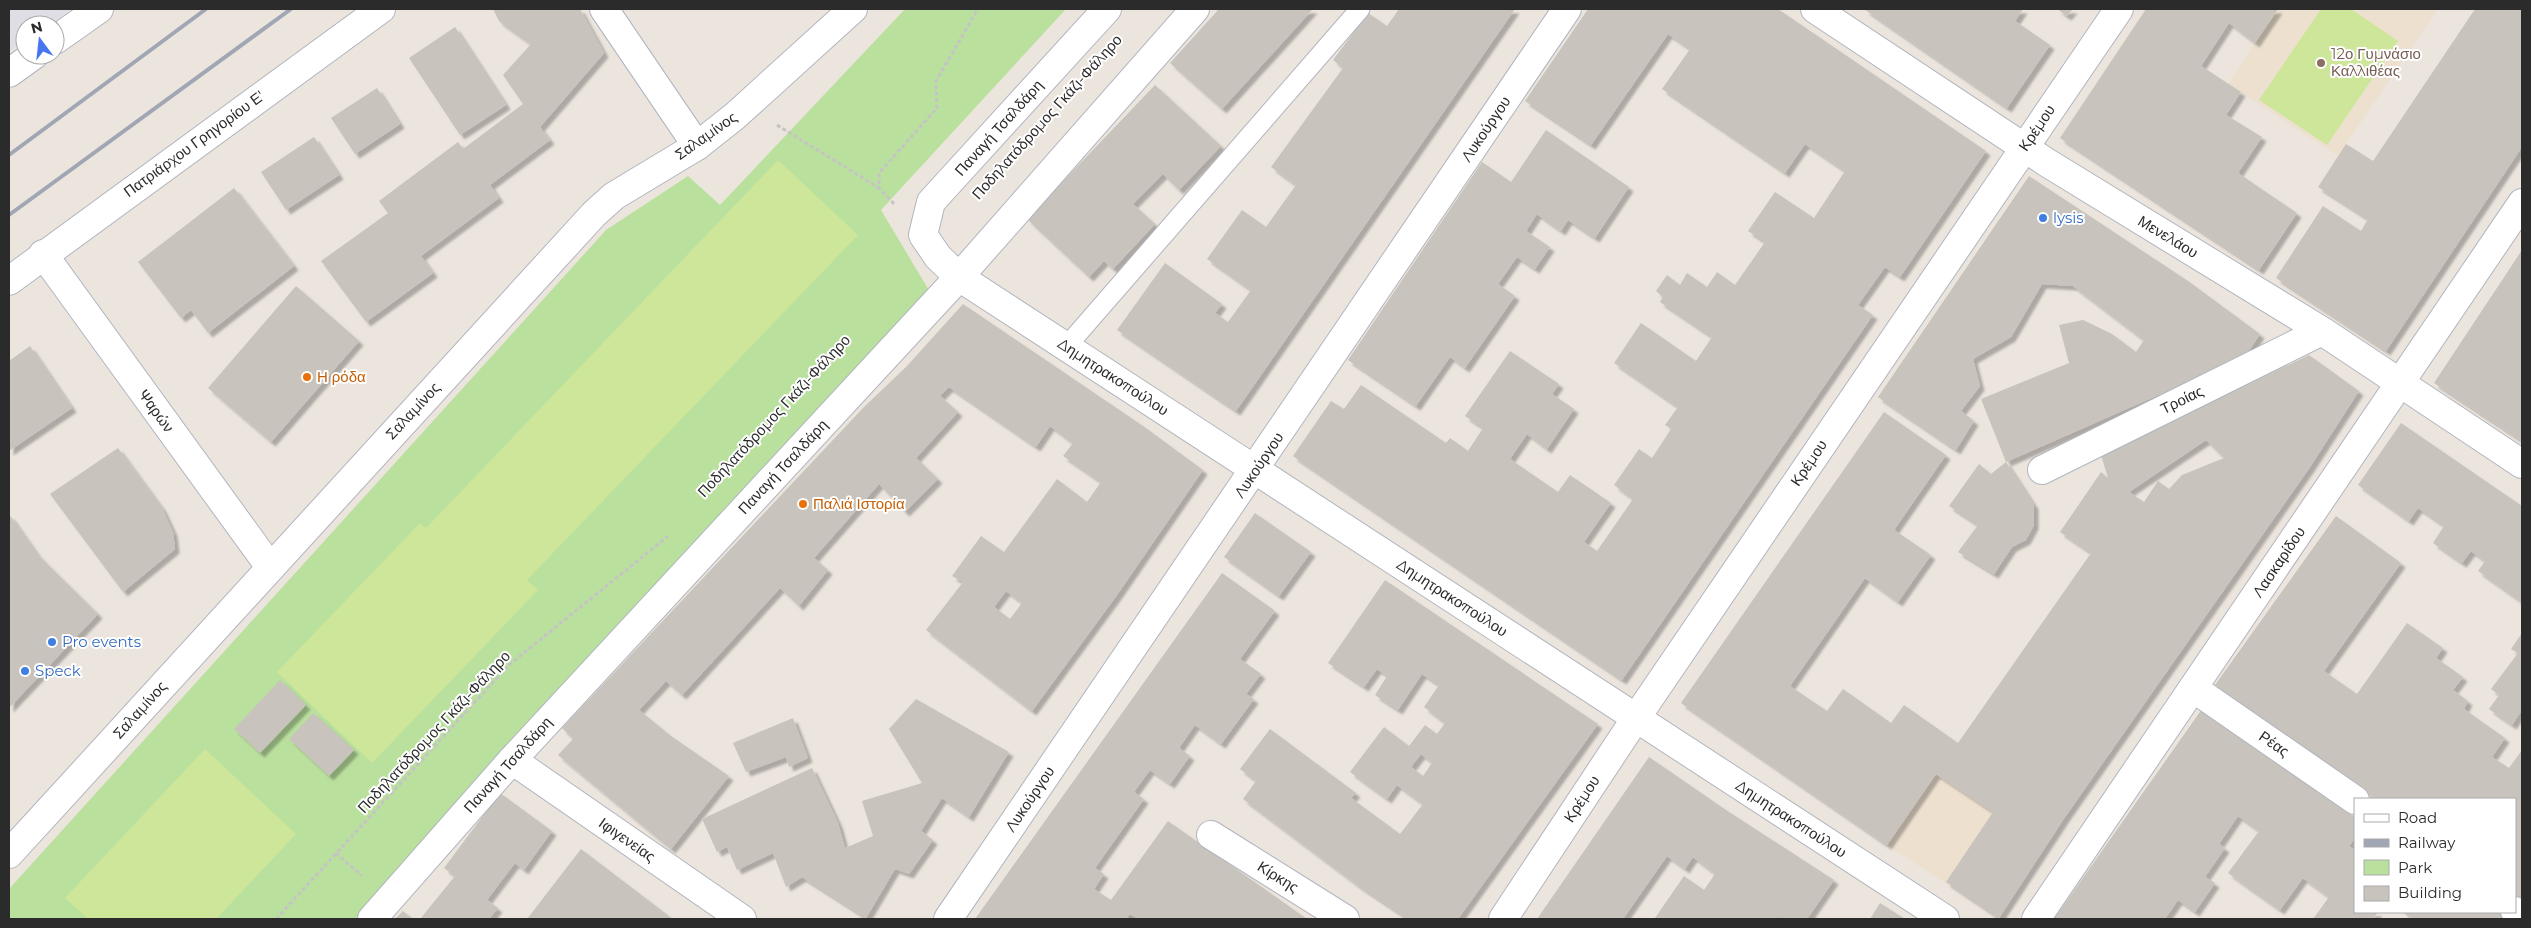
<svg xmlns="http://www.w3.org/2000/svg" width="2531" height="928" font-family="Montserrat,sans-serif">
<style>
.industrial{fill:#e0dee5}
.education{fill:#ede0cf}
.green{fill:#bae09e}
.pitch{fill:#cde69a}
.building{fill:#c8c3bc;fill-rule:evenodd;filter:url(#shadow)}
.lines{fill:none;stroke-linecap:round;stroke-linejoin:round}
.lane-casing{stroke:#b1b5be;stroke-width:21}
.street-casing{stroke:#b1b5be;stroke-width:30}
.path{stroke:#c4c4c4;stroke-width:3;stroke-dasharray:4 2.5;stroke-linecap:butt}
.lane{stroke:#fff;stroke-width:19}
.street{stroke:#fff;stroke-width:28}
.rail{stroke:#a1a6b4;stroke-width:4}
.education-dot{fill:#8d6e63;stroke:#fff;stroke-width:2}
.shop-dot{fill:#3f7fe0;stroke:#fff;stroke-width:2}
.food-dot{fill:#e8710a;stroke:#fff;stroke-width:2}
.labels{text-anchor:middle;stroke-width:4;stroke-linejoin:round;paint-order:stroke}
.education-label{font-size:15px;fill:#785e54;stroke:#fff;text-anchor:start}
.street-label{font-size:15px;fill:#2b2b2b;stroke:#fff}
.shop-label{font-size:15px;fill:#366cbe;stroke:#fff;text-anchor:start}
.food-label{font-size:15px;fill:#c56008;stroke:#fff;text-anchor:start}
</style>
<defs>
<filter id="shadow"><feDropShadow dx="4.5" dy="4.5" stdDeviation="1" flood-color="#0004"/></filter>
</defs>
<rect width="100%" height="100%" fill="#ece5de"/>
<polygon class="industrial" points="9,9 72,9 49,25 25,25 25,41 9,52"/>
<g class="education">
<polygon points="2208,9 2438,9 2338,156 2228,84 2255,43"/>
<polygon points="1958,743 2065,817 1999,918 1887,845"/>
</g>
<polygon class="green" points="905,9 1066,9 881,210 930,292 362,919 9,919 9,889 606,230 688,176 720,205"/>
<g class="pitch">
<polygon points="2321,9 2351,9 2398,41 2327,145 2259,100"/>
<polygon points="778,160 858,235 527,580 538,590 372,763 277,672 420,523 426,528"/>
<polygon points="205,749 296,834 216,919 88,919 65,898"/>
</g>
<g class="building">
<polygon points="493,9 580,9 604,53 540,127 550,140 490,185 499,198 421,256 433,273 366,322 321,261 388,213 379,201 458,142 463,149 523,104 503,75 531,44 499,21"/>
<polygon points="1219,9 1313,9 1222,109 1170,63"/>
<polygon points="1399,9 1515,9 1236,411 1117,330 1165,263 1222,304 1215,313 1228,322 1251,290 1207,259 1242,210 1266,227 1296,185 1271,167 1343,68 1333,60 1368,13 1387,26"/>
<polygon points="1588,9 1778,9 1986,151 1900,277 1885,267 1858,305 1873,315 1622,680 1293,456 1331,401 1344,409 1361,385 1446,443 1450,438 1468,451 1483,428 1465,416 1510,351 1559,384 1552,394 1574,409 1547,449 1527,434 1510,459 1558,492 1570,475 1611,503 1584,542 1597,551 1633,499 1614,485 1639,449 1652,458 1671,429 1665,425 1678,407 1614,363 1641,323 1696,361 1712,337 1660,302 1663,297 1656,291 1667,275 1680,285 1687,273 1707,287 1717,272 1735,285 1765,242 1748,231 1775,192 1814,218 1845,171 1805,144 1785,173 1662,89 1690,49 1668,34 1591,145 1525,101"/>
<polygon points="1864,9 2023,9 2015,21 2050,45 2007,108"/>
<polygon points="2057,9 2073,9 2067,16"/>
<polygon points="2146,9 2278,9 2255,43 2229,23 2201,66 2241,92 2226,115 2262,137 2238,173 2297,213 2259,270 2060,138"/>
<polygon points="2475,9 2522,9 2522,147 2386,351 2276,278 2323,206 2361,231 2368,219 2318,187 2346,144 2373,161"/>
<polygon points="455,27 506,105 460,135 409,58"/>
<polygon points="1155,85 1221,146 1179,190 1163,174 1133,204 1155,224 1113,269 1104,261 1089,277 1027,219"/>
<polygon points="377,88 400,124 355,154 331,118"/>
<polygon points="1546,130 1629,187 1595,238 1568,220 1561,231 1537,214 1526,231 1550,247 1535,269 1517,257 1498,284 1515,296 1465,368 1450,357 1416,406 1348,360 1482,162 1511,182"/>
<polygon points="314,137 339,175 286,210 261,172"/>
<polygon points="2029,176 2188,281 2260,334 2245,357 2006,462 1981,399 2069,363 2059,325 2083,320 2112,334 2136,352 2144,340 2073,286 2042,284 2011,337 1973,359 1980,386 1961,411 1974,421 1956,450 1878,397"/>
<polygon points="234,188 294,266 208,333 191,310 181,318 138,262"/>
<polygon points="2522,250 2522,441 2434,383"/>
<polygon points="296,286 359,341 271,442 208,388"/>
<path d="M963 304 1143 426 1203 470 1117 595 1032 711 926 630 963 582 952 576 981 536 1004 552 1057 479 1087 502 1101 482 1063 456 1073 443 1050 426 1036 447 949 387 940 396 958 412 916 458 938 479 905 512 879 484 814 558 828 570 799 606 780 588 682 695 666 681 639 710 671 736 729 776 671 849 558 755 573 739 562 728 864 407 906 367ZM1006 591 1022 603 1010 619 994 607Z"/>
<polygon points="30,346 72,408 9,451 9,361"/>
<path d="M2309 355 2359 391 2310 467 2065 817 1999 918 1946 882 1993 812 1936 774 1887 845 1681 703 1884 412 1946 455 1894 530 1931 555 1898 602 1865 578 1790 686 1827 711 1843 689 1891 723 1904 705 1958 743 2091 553 2060 532 2101 472 2108 478 2101 455ZM2206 440 2224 458 2182 475 2169 489 2158 481 2144 502 2129 492Z"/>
<polygon points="2401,423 2522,506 2522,602 2478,571 2485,561 2471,551 2462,563 2433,543 2444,526 2418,508 2409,521 2358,485"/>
<polygon points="118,448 162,508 173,532 175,549 123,592 50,494"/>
<polygon points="2006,462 2034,505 2034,525 2026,540 2012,547 1994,574 1958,552 1978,525 1949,506 1979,464 1991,474"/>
<polygon points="1255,513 1311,552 1279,596 1224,557"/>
<polygon points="9,514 37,554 98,614 9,708"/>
<polygon points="2336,516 2401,563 2324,671 2357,694 2407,623 2443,648 2436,658 2463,677 2453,690 2468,701 2464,709 2505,738 2492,757 2509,768 2522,750 2522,904 2515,899 2515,799 2376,799 2215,685"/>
<polygon points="1222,573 1275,611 1240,659 1261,674 1246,694 1254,699 1221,744 1195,725 1179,748 1190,756 1170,784 1150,770 1134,792 1144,799 1095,868 1104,874 1094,889 1111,900 1168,821 1307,919 1139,919 1130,914 1126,919 975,919"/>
<path d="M1385 580 1598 724 1458 919H1408L1360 887 1243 799 1256 781 1240 769 1270 729 1356 793 1351 798 1400 834 1423 804 1397 785 1387 799 1350 772 1384 727 1409 746 1425 725 1437 734 1445 723 1424 707 1439 685 1422 674 1398 710 1375 695 1387 676 1377 669 1364 687 1328 663ZM1421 754 1432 763 1423 776 1411 767Z"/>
<polygon points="2522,633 2522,710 2512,725 2489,709 2499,695 2491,689 2518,653 2511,649"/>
<polygon points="280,680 306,705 260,753 234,729"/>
<polygon points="916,699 1009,752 969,817 942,798 921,831 933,840 909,874 895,869 866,918 802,877 786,887 773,853 737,870 727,847 717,852 702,819 812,768 838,823 845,848 873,836 862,801 922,783 889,729"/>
<polygon points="2202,709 2355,817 2355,838 2349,846 2355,850 2355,912 2378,912 2373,919 2313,919 2329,897 2303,878 2280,910 2228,873 2259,831 2238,816 2219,844 2225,848 2205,877 2215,883 2195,912 2178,900 2165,919 2054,919"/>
<polygon points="313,713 354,750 329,776 289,739"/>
<polygon points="793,718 808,758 789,767 786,757 746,772 733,743"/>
<polygon points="1649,757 1726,810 1834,880 1807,919 1781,917 1779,919 1656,919 1655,918 1684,876 1704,890 1715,874 1693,857 1685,869 1667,856 1623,919 1537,919"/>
<polygon points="500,793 552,831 524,870 515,863 487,900 498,908 489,919 420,919 455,876 444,868"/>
<polygon points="581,849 669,916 666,919 527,919"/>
<polygon points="1880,903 1905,919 1870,919"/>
<polygon points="403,911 413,919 395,919"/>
<polygon points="2402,912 2498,912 2509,919 2412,919"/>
</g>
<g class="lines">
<defs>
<polyline id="lane" points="1066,347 1360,9"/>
<g id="street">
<polyline points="604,9 697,146"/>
<polyline points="1107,9 931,202 923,235 938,257 959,277 1945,919"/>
<polyline points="1815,9 2046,162 2322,331 2522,464"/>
<polyline points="55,40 99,9"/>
<polyline points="9,73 34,55"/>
<polyline points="43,254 270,567"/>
<polyline points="9,281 381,9"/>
<polyline points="2042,470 2322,331"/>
<polyline points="2193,688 2355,800"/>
<polyline points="512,760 742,919"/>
<polyline points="1211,835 1345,919"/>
<polyline points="9,854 594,214 614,196 697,146 735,116 853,9"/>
<polyline points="2515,911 2522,916"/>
<polyline points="372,919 512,760 959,277 1195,9"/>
<polyline points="948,919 1567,9"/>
<polyline points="1503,919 1636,718 2119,9"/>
<polyline points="2036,919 2522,203"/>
</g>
</defs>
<use href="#lane" class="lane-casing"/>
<use href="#street" class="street-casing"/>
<g class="path">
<polyline points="777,125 879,188"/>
<polyline points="894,204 879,188 879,173 937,108 936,81 978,9"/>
<polyline points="336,853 362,876"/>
<polyline points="276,919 509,665 668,536"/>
</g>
<use href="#lane" class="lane"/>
<use href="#street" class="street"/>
<g class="rail">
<polyline points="9,155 206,9"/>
<polyline points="9,215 291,9"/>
</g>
</g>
<circle class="education-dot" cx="2321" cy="63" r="5"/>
<g class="shop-dot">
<circle cx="2043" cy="218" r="5"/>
<circle cx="52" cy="642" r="5"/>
<circle cx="25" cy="671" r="5"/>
</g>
<g class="food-dot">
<circle cx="307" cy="377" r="5"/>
<circle cx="803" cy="504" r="5"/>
</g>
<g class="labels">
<g class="education-label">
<text x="2331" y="59">12ο Γυμνάσιο<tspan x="2331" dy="17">Καλλιθέας</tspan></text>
</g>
<g class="street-label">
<text transform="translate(1047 117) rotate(-48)" y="5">Ποδηλατόδρομος Γκάζι-Φάληρο</text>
<text transform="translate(999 128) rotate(-48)" y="5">Παναγή Τσαλδάρη</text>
<text transform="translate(2037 128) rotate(-56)" y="5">Κρέμου</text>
<text transform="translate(1486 129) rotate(-56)" y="5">Λυκούργου</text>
<text transform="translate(706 136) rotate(-35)" y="5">Σαλαμίνος</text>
<text transform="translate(194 144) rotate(-36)" y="5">Πατριάρχου Γρηγορίου Ε'</text>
<text transform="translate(2168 237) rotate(31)" y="5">Μενελάου</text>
<text transform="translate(1113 377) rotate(33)" y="5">Δημητρακοπούλου</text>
<text transform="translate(2182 400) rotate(-26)" y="5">Τροίας</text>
<text transform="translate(156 411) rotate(54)" y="5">Ψαρών</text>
<text transform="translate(413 411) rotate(-47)" y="5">Σαλαμίνος</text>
<text transform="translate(774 416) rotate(-47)" y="5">Ποδηλατόδρομος Γκάζι-Φάληρο</text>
<text transform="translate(1809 463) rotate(-56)" y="5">Κρέμου</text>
<text transform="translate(1259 465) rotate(-56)" y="5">Λυκούργου</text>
<text transform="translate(783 467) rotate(-47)" y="5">Παναγή Τσαλδάρη</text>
<text transform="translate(2279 562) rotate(-56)" y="5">Λασκαρίδου</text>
<text transform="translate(1452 598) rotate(33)" y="5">Δημητρακοπούλου</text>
<text transform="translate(140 710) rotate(-48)" y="5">Σαλαμίνος</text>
<text transform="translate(434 732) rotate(-47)" y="5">Ποδηλατόδρομος Γκάζι-Φάληρο</text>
<text transform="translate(2274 744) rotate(35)" y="5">Ρέας</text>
<text transform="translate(508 765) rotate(-48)" y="5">Παναγή Τσαλδάρη</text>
<text transform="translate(1030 799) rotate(-56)" y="5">Λυκούργου</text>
<text transform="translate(1582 799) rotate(-57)" y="5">Κρέμου</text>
<text transform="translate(1791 819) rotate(33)" y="5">Δημητρακοπούλου</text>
<text transform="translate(627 840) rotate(35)" y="5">Ιφιγενείας</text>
<text transform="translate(1278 877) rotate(32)" y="5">Κίρκης</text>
</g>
<g class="shop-label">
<text x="2053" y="223">lysis</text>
<text x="62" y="647">Pro events</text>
<text x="35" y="676">Speck</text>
</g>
<g class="food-label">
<text x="317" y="382">Η ρόδα</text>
<text x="813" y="509">Παλιά Ιστορία</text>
</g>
</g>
<rect width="2531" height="928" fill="none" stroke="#2b2b2b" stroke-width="20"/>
<rect x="2354" y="798" width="162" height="115" fill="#ffffff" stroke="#aaaaaa"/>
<rect x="2364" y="814" width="25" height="8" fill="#ffffff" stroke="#aaaaaa"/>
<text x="2398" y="823" font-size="15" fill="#2b2b2b">Road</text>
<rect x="2364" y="839" width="25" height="8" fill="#a1a6b4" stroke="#aaaaaa"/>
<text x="2398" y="848" font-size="15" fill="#2b2b2b">Railway</text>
<rect x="2364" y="860" width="25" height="15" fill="#bae09e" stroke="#aaaaaa"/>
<text x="2398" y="873" font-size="15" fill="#2b2b2b">Park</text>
<rect x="2364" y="886" width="25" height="15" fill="#c8c3bc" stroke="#aaaaaa"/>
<text x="2398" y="898" font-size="15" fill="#2b2b2b">Building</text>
<g transform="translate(40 40) rotate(345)"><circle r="24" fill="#ffffff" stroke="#aaaaaa"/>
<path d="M0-4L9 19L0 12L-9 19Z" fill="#4776f0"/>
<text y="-8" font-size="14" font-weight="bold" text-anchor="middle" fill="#2b2b2b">N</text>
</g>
</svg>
